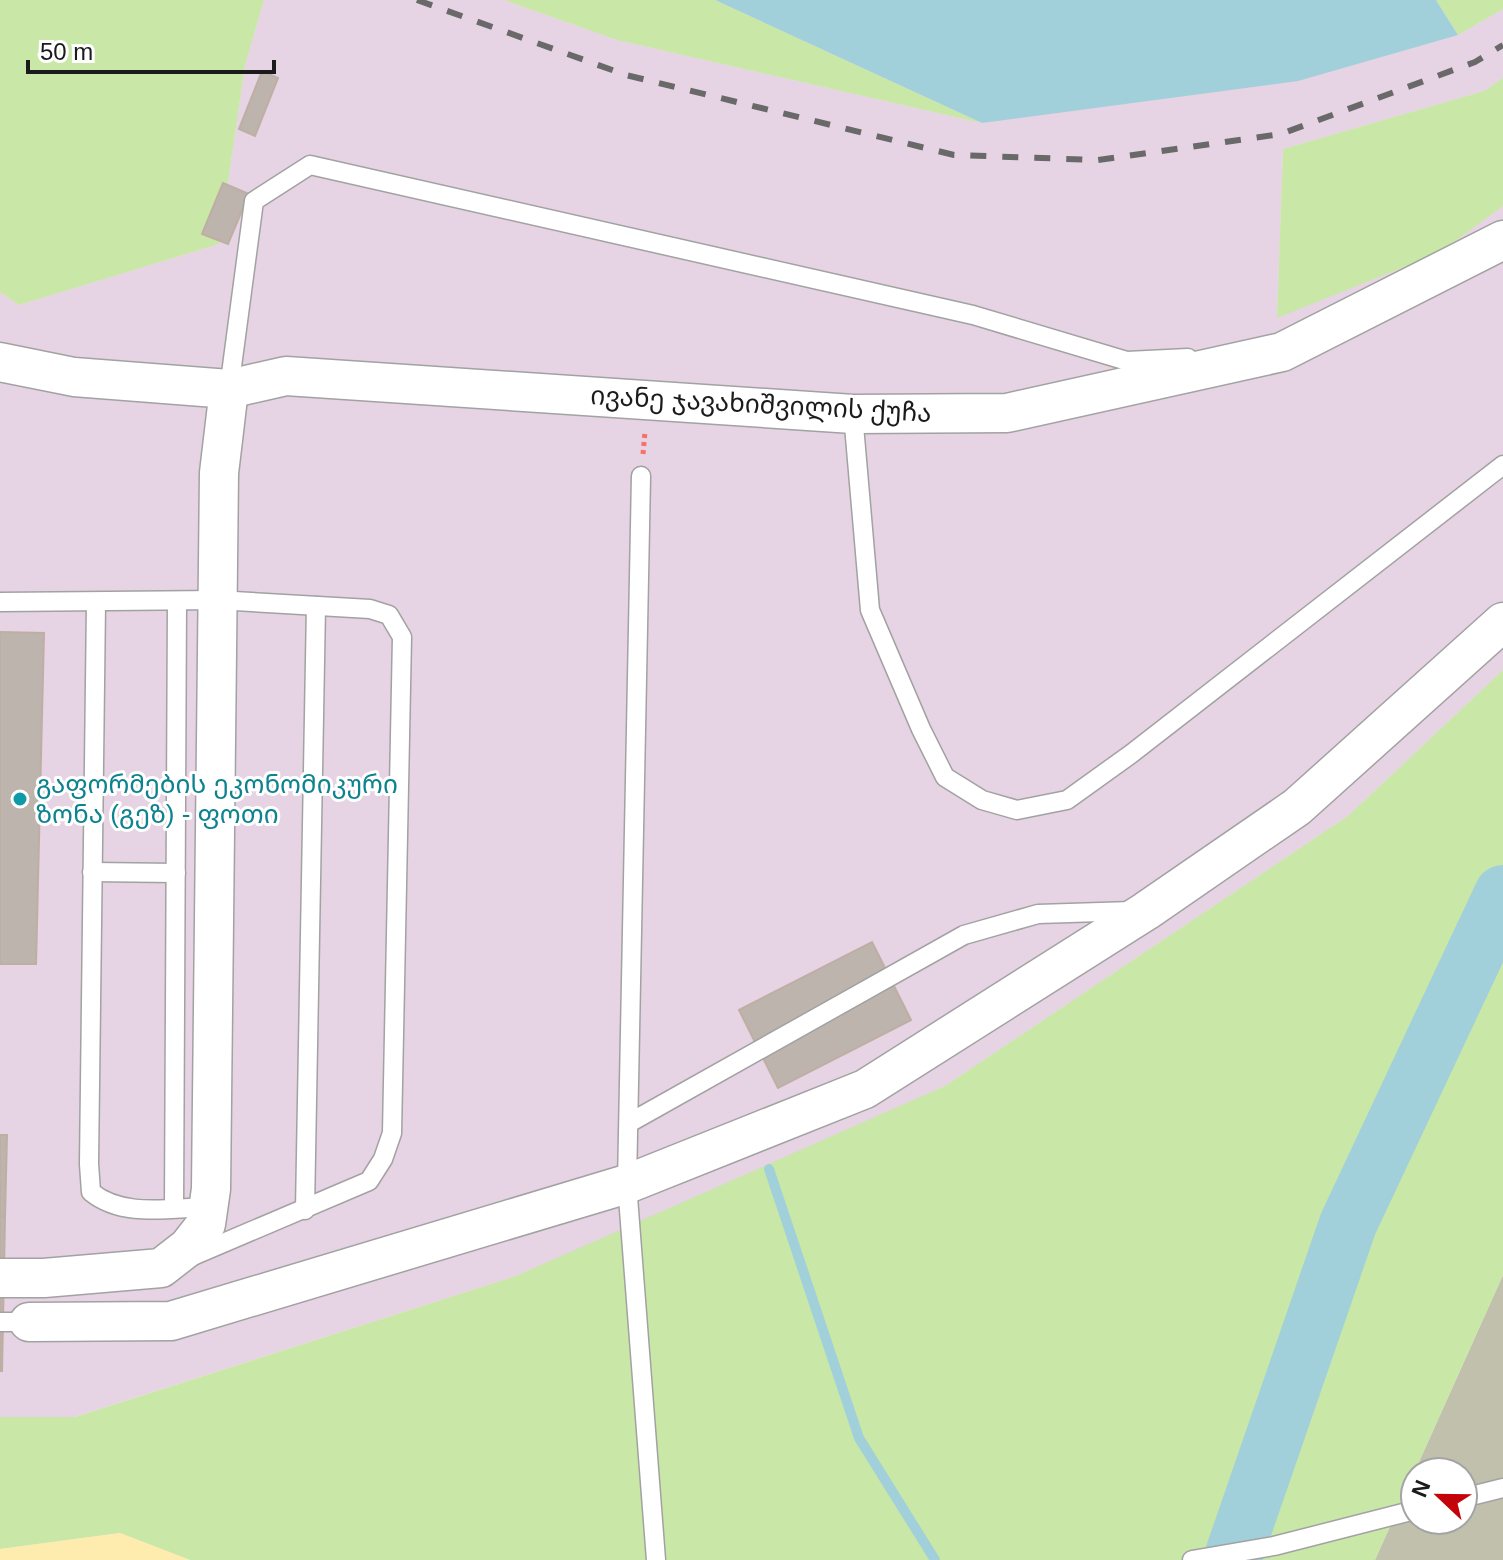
<svg xmlns="http://www.w3.org/2000/svg" width="1503" height="1560" font-family="Helvetica,'Noto Sans Georgian',sans-serif">
<style>
.industrial{fill:#e6d3e3}
.construction{fill:#c1c0ad;fill-rule:evenodd}
.grass{fill:#c9e7a6}
.sand{fill:#feebae}
.water{fill:#a1d0db}
.lines{fill:none;stroke-linecap:round;stroke-linejoin:round}
.stream{stroke:#a1d0db;stroke-width:10}
.river{stroke:#a1d0db;stroke-width:58}
.building{fill:#bdb4ad;stroke:#beaea4;stroke-width:2}
.service-casing{stroke:#a2a2a2;stroke-width:21}
.minor-casing{stroke:#a2a2a2;stroke-width:41}
.path{stroke:#f87067;stroke-width:5;stroke-dasharray:4 4;stroke-linecap:butt}
.service{stroke:#fff;stroke-width:18}
.minor{stroke:#fff;stroke-width:38}
.rail{stroke:#696969;stroke-width:6;stroke-dasharray:16 16;stroke-linecap:butt}
.culture-dot{fill:#0f9aa8;stroke:#fff;stroke-width:3}
.labels{text-anchor:middle;stroke-width:6;stroke-linejoin:round;paint-order:stroke}
.street-label{font-size:26px;fill:#1b1b1b;stroke:#fff}
.culture-label{font-size:26px;fill:#0d838f;stroke:#fff;text-anchor:start}
</style>
<rect width="100%" height="100%" fill="#ede8e1"/>
<polygon class="industrial" points="264,0 504,0 617,40 982,123 1458,35 1503,9 1503,78 1484,91 1283,149 1277,317 1439,253 1503,206 1503,670 1348,816 945,1086 769,1169 516,1276 74,1417 0,1417 0,292 19,305 219,244 245,65"/>
<path class="construction" d="M1503 1275V1560H1375ZM1415 1472H1463V1520H1415Z"/>
<g class="grass">
<polygon points="0,0 264,0 245,65 219,244 19,305 0,292"/>
<polygon points="504,0 715,0 982,123 617,40"/>
<polygon points="1436,0 1503,0 1503,9 1458,35"/>
<polygon points="1503,78 1503,206 1439,253 1277,318 1283,149 1484,91"/>
<polygon points="1503,670 1503,1275 1375,1560 190,1560 120,1533 0,1549 0,1417 75,1417 516,1276 945,1086 1348,816"/>
</g>
<polygon class="sand" points="120,1533 190,1560 0,1560 0,1549"/>
<polygon class="water" points="715,0 1436,0 1458,35 1298,81 982,123"/>
<g class="lines">
<polyline class="stream" points="769,1169 859,1438 935,1560"/>
<polyline class="river" points="1232,1560 1348,1224 1503,894"/>
</g>
<g class="building">
<polygon points="262,71 278,78 255,136 239,129"/>
<polygon points="223,183 249,194 228,244 202,234"/>
<polygon points="0,632 44,633 36,964 0,964"/>
<polygon points="872,942 911,1020 778,1088 739,1010"/>
<polygon points="0,1135 7,1135 5,1217 0,1216"/>
<polygon points="0,1216 5,1217 2,1371 0,1371"/>
</g>
<g class="lines">
<defs>
<g id="service">
<polyline points="229,389 254,201 310,165 973,315 1127,361 1188,358"/>
<polyline points="853,414 870,610 921,729 945,777 982,800 1017,810 1067,800 1131,754 1503,465"/>
<polyline points="641,476 627,1184 656,1560"/>
<polyline points="0,602 217,600 370,609 389,615 402,637 392,1133 383,1159 369,1181 188,1258"/>
<path d="M96 603 89 1164 91 1192C123 1218 169 1208 209 1207"/>
<polyline points="92,872 176,873"/>
<polyline points="629,1123 964,935 1038,914 1132,911"/>
<polyline points="174,1208 177,601"/>
<polyline points="305,1210 316,606"/>
<polyline points="0,1322 29,1322"/>
<polyline points="1463,1498 1503,1488"/>
<polyline points="1192,1560 1274,1546 1415,1510"/>
</g>
<g id="minor">
<polyline points="0,362 74,377 229,389 286,376 853,414 1007,413 1282,352 1503,240"/>
<polyline points="0,1278 44,1278 161,1268 188,1247 206,1224 211,1189 219,473 229,389"/>
<polyline points="29,1322 171,1321 627,1184 865,1089 1146,911 1297,807 1503,622"/>
</g>
</defs>
<use href="#service" class="service-casing"/>
<use href="#minor" class="minor-casing"/>
<polyline class="path" points="643,454 645,432"/>
<use href="#service" class="service"/>
<use href="#minor" class="minor"/>
<polyline class="rail" points="417,0 626,75 954,155 1098,160 1281,134 1475,62 1503,45"/>
</g>
<circle class="culture-dot" cx="20" cy="799" r="8"/>
<g class="labels">
<g class="street-label">
<text transform="translate(761 404) rotate(3)" y="9">ივანე ჯავახიშვილის ქუჩა</text>
</g>
<g class="culture-label">
<text x="36" y="793">გაფორმების ეკონომიკური<tspan x="36" dy="30">ზონა (გეზ) - ფოთი</tspan></text>
</g>
</g>
<g transform="translate(1439 1496) rotate(292)"><circle r="38" fill="#ffffff" stroke="#a4a4a4" stroke-width="2"/>
<path d="M0-6L14 30L0 20L-14 30Z" fill="#c4020a"/>
<text y="-12" font-size="22" font-weight="bold" text-anchor="middle" fill="#1b1b1b">N</text>
</g>
<path d="M28 60v12h246v-12" fill="none" stroke="#1b1b1b" stroke-width="4"/>
<text x="40" y="60" font-size="24" fill="#1b1b1b" stroke="#ffffff" stroke-width="6" paint-order="stroke">50 m</text>
</svg>
